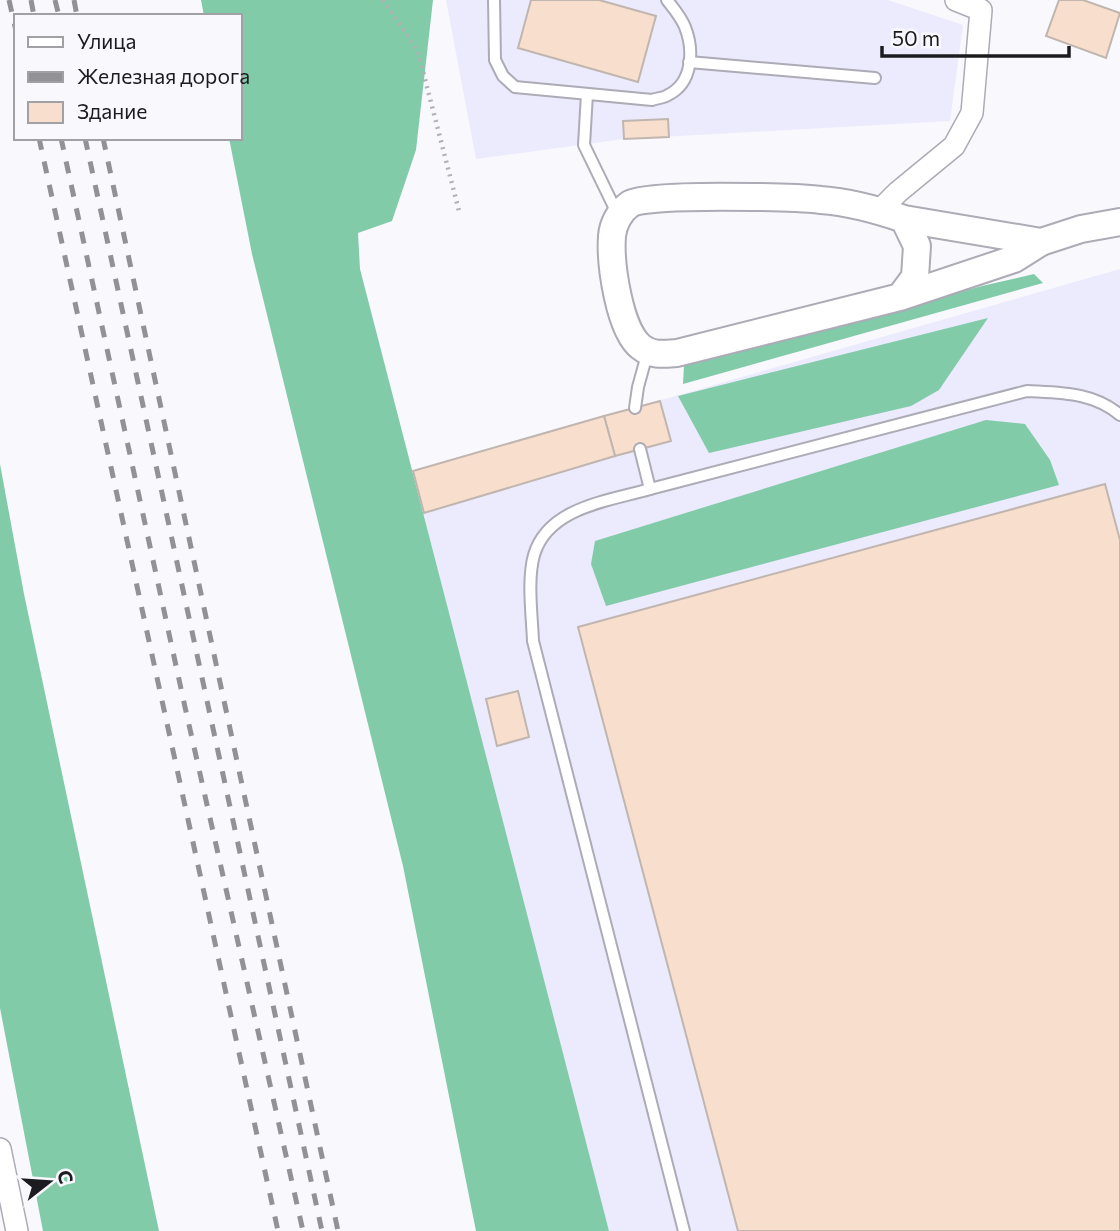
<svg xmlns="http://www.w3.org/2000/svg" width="1120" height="1231" font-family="Commissioner,sans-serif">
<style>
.built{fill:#eceafd}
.forest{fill:#81cba9}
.building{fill:#f7decd;stroke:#c0b6af;stroke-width:2}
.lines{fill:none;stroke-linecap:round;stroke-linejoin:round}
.service-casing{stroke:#acabb6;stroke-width:14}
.minor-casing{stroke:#acabb6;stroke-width:24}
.tertiary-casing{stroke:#acabb6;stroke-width:30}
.path{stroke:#b1b0b5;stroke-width:4.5;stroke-dasharray:2 5;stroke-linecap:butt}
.service{stroke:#fff;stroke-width:10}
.minor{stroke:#fff;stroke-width:21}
.tertiary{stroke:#fff;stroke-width:26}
.rail{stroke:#929195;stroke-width:5;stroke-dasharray:12 12;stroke-linecap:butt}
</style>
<rect width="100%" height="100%" fill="#f9f8fd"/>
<g class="built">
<polygon points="446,0 888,0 963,25 950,121 624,139 476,159"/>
<polygon points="1120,269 1120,1231 609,1231 554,1033 413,471"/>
</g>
<g class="forest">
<polygon points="201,0 433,0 416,150 392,221 358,233 360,269 609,1231 476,1231 403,866 252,254 229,138 240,138 240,16 204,16"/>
<polygon points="1034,274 1043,283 683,384 684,365 982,286"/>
<polygon points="988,318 939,390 911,406 709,453 678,396"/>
<polygon points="986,420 1025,424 1050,460 1059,485 606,606 591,564 595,541"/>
<polygon points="0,464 24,594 159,1231 43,1231 0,1008"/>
</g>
<g class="building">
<polygon points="531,0 599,0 656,16 638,82 518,48"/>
<polygon points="1059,0 1083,0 1120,13 1106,58 1046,36"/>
<polygon points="668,119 669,137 624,139 623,121"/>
<polygon points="660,401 671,441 615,456 604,416"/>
<polygon points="604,416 615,456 424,513 413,471"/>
<polygon points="1105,484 1120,540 1120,1231 738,1231 578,627"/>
<polygon points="518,691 529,737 497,746 486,699"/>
</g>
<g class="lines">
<defs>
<g id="service">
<path d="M494 0 495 60 503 76 515 87 652 100C657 98 664 98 668 95 693 83 694 50 685 27 681 17 674 9 667 0"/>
<polyline points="689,62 875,78"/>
<polyline points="587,94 584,145 617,213"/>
<polyline points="635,408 638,387 648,351"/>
<path d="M640 449 650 489C609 501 548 507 534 555 527 580 532 615 533 641L684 1231"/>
<path d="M650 489 1027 391C1061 393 1093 392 1120 415"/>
</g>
<g id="minor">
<polyline points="880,210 898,192 954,146 972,113 981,10 956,0"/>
<polyline points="0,1149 17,1231"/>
</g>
<g id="tertiary">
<polyline points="1041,242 1081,229 1120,222"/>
<path d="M900 297 915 277 917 246 904 219C878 210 849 202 821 200 794 197 645 193 630 204 620 211 613 224 612 236 610 263 619 330 641 347 652 356 664 354 677 353L900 297 1014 259 1041 242 904 219"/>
</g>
</defs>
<use href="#service" class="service-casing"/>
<use href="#minor" class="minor-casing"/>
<use href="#tertiary" class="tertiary-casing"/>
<polyline class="path" points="383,0 418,52 459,211"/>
<use href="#service" class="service"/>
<use href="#minor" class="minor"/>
<use href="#tertiary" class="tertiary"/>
<g class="rail">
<polyline points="9,0 16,31"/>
<polyline points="31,0 34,16"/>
<polyline points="55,0 59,16"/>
<polyline points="74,0 77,16"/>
<polyline points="39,138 278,1231"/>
<polyline points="61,138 185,707 303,1231"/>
<polyline points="85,138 322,1231"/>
<polyline points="103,138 338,1231"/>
</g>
</g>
<rect x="14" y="14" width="228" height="126" fill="#f9f8fd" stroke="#a1a0a4" stroke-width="2"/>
<rect x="28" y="37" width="35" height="10" fill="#ffffff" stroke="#a1a0a4" stroke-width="2"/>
<text x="77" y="49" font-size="21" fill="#1c1b1f">Улица</text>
<rect x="28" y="72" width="35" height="10" fill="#929195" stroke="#a1a0a4" stroke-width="2"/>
<text x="77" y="84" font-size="21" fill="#1c1b1f">Железная дорога</text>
<rect x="28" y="102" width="35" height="21" fill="#f7decd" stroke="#a1a0a4" stroke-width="2"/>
<text x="77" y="119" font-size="21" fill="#1c1b1f">Здание</text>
<g transform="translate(49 1182) rotate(73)" stroke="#f9f8fd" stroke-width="5" paint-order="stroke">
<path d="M0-5L12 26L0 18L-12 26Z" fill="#1c1b1f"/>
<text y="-10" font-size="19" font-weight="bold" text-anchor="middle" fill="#1c1b1f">С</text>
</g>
<path d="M882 46v10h187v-10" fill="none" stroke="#1c1b1f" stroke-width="3.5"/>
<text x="892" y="46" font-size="21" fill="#1c1b1f" stroke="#f9f8fd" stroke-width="5" paint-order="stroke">50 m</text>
</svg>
